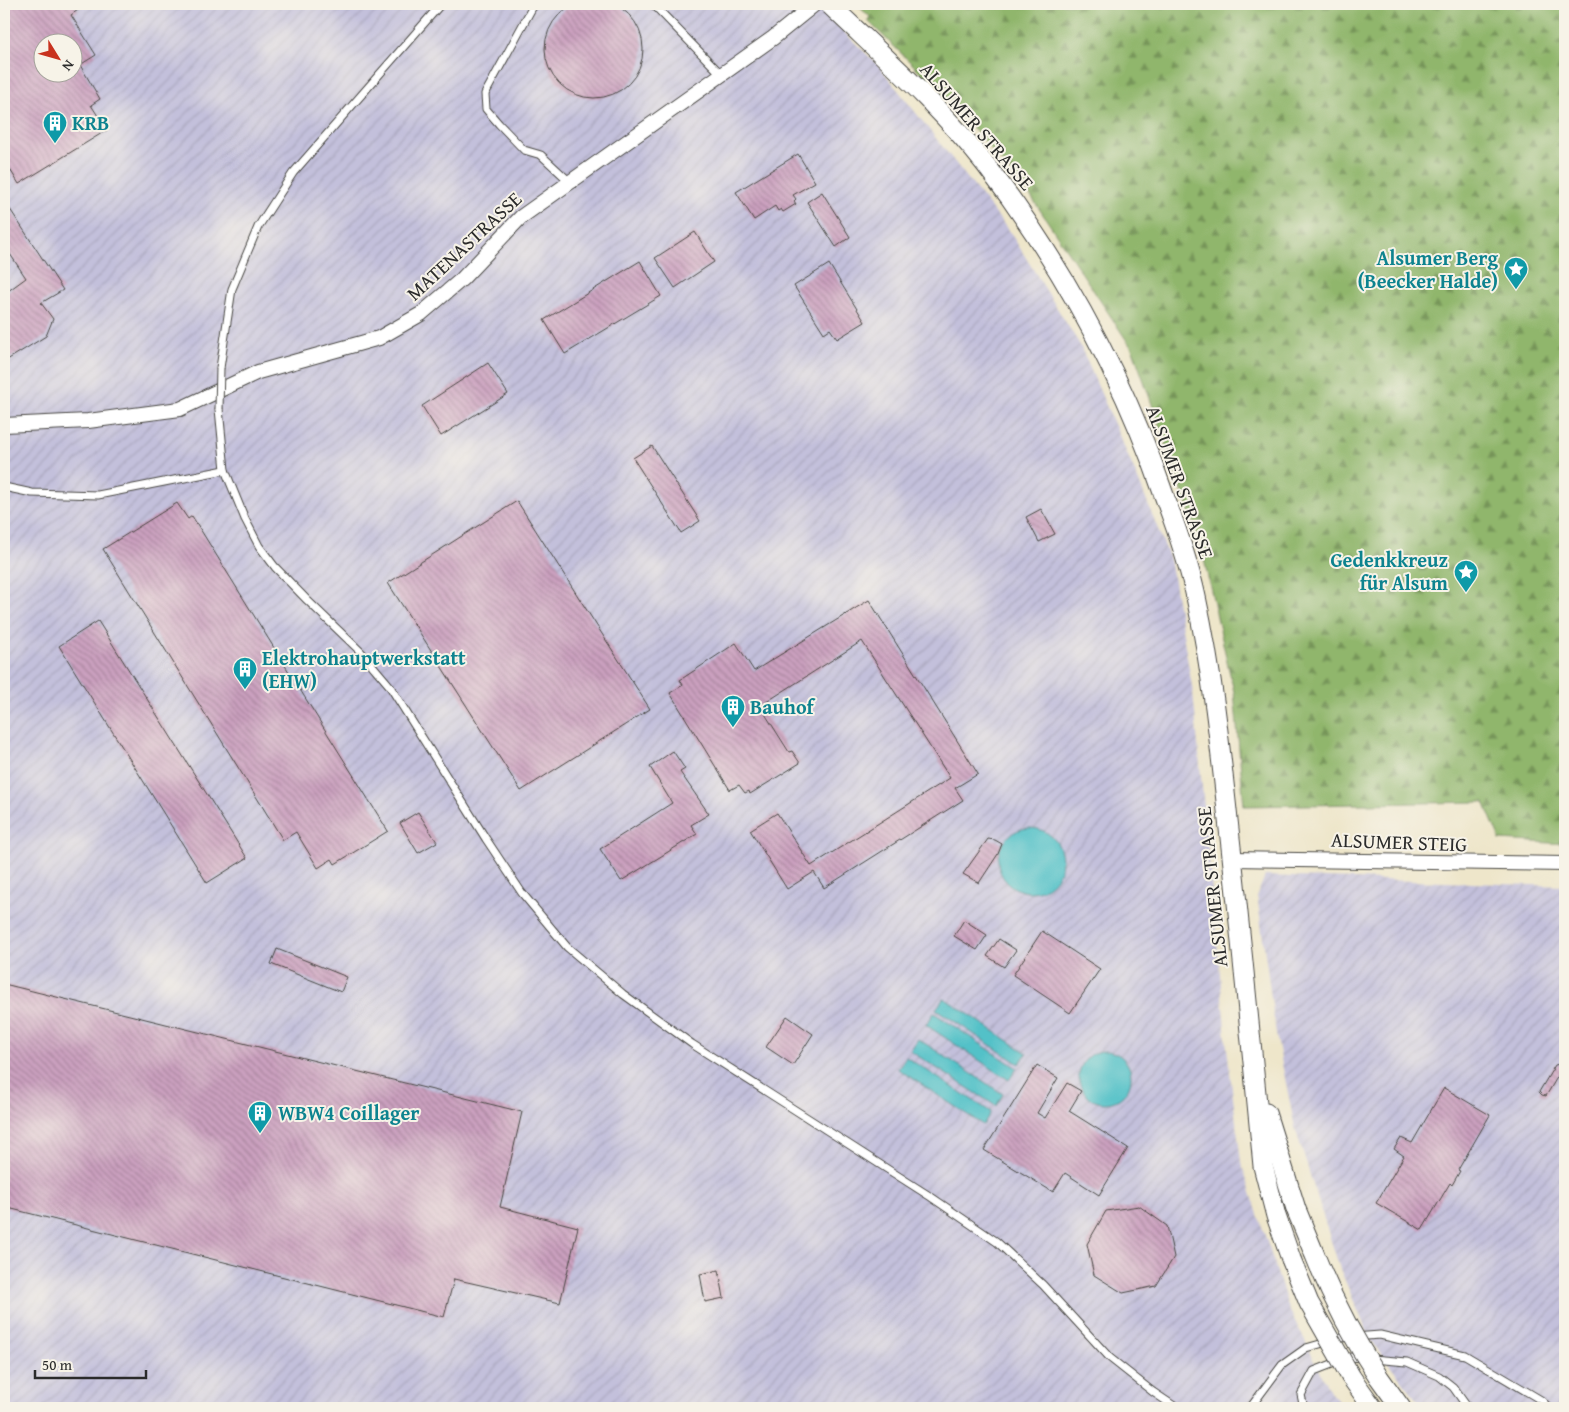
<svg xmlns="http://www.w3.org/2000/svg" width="1569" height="1412" font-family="'Gentium Book Plus',serif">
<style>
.industrial{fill:url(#industrial-furrows);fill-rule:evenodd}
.forest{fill:url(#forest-firs);stroke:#5e704c}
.water{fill:#53c1c8;stroke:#3f767a}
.building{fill:url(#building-back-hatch);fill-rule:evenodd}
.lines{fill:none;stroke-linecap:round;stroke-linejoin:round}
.lane-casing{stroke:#484743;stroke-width:9}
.street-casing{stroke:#484743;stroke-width:16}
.secondary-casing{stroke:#484743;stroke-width:21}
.lane{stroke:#fff;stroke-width:7}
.street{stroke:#fff;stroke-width:14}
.secondary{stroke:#fff;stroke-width:19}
.lane-bridge-casing{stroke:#484743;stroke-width:9;stroke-linecap:butt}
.secondary-bridge-casing{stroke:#484743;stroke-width:21;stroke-linecap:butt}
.lane-bridge{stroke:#fff;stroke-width:7}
.secondary-bridge{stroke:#fff;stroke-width:19}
.labels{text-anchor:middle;stroke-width:4;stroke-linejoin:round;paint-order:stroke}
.culture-label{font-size:20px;font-weight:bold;fill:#0d838f;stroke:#f7f3e8;text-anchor:start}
.street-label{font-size:20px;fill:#2b2b2b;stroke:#f7f3e8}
</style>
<defs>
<pattern id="industrial-furrows" width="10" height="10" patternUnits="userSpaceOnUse" patternTransform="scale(1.25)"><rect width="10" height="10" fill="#c3c0db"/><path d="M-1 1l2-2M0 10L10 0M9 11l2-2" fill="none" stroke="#a8a5bc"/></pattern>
<pattern id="forest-firs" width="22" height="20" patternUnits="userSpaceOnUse" patternTransform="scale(1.25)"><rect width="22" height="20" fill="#90b66c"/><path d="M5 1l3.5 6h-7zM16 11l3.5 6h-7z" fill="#769459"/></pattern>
<pattern id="building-back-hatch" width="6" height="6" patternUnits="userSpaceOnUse" patternTransform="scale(1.25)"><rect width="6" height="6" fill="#cba0bf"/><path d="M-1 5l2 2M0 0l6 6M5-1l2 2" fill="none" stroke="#a5839b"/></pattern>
</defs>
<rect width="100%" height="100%" fill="#f7f3e8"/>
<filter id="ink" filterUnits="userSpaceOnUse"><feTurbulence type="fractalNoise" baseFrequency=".02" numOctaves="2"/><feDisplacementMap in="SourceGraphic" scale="10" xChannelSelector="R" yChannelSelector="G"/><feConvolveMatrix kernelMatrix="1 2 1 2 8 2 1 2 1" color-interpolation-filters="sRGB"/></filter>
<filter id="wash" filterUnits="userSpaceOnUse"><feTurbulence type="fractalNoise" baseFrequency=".0096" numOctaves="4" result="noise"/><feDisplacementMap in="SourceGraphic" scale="20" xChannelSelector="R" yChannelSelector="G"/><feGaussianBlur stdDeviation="1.12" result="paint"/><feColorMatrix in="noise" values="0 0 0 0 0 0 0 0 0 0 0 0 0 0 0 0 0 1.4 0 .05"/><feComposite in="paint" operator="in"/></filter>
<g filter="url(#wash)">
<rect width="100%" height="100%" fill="#eee6ca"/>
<g class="industrial">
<path d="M4 4H815L879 66 1010 232 1080 345 1135 472 1170 559 1193 692 1227 1048 1241 1162 1289 1309 1331 1393 1344 1408H4ZM42 42H72V72H42Z"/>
<polygon points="1265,876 1565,886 1565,1408 1424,1408 1371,1341 1340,1269 1295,1128 1276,1034 1257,895"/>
</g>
<polygon class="forest" points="856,4 1565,4 1565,844 1500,840 1484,802 1244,806 1234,692 1200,542 1133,350 1030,195 953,104 868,21 870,17"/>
<g class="water">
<circle cx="1030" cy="860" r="32"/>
<polygon points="944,998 1027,1053 1019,1064 936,1009"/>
<polygon points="934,1013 1017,1068 1009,1080 926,1025"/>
<polygon points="918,1039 1003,1094 996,1106 910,1051"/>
<circle cx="1105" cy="1077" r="26"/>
<polygon points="906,1057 991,1112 983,1125 898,1069"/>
</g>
<g id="blocks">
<g class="building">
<circle cx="594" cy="49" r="49"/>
<path d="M4 4H74L78 10 71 15 96 55 80 65 100 99 91 105 107 130 19 184 4 160ZM42 42H72V72H42Z"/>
<polygon points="798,154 815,182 793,195 796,199 794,201 796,204 783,212 781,209 778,211 775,206 754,220 736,192"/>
<polygon points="822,192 850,237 836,247 807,202"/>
<polygon points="4,200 63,290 41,303 53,319 46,336 7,360 4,354 4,294 26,278 4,245"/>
<polygon points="695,232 714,262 675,288 655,258"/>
<polygon points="640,261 661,296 565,354 544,320"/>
<polygon points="829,264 865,322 837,339 830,329 824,333 794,286"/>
<polygon points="488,363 508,394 441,436 422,406"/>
<polygon points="652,446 700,521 681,533 633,458"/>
<polygon points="517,501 650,709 521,791 388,583"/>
<polygon points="177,503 188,519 192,516 388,831 335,864 332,859 318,868 296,832 283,840 103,549"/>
<polygon points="1041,509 1055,534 1039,542 1026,517"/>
<polygon points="869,600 978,774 955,788 963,800 824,888 814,872 787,889 750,830 777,813 811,866 950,778 862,641 760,706 789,752 792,751 800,763 750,794 749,791 745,793 739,785 730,790 670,693 683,685 680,680 736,643 754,671"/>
<polygon points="98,621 247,858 207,883 59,646"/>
<polygon points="673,751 685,769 680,772 709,814 691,825 697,834 621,881 600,849 672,803 650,767"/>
<polygon points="418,812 437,842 418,853 400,823"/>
<polygon points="988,839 995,840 1002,844 998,854 979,883 963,874"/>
<polygon points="964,920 987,935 977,950 954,936"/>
<polygon points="1042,931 1100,969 1070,1013 1013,975"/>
<polygon points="999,939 1016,950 1004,967 987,956"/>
<polygon points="277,949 347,977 341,992 271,964"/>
<polygon points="4,984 522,1112 500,1207 578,1227 560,1303 454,1279 444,1317 4,1207"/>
<polygon points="787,1016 813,1034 793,1065 766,1047"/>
<polygon points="1559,1064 1562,1069 1546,1096 1542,1095 1539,1092 1555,1065"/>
<polygon points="1037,1065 1058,1078 1037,1113 1045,1118 1067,1083 1081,1091 1069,1111 1128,1148 1099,1195 1065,1173 1053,1192 984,1150"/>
<polygon points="1444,1088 1490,1115 1458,1170 1460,1171 1452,1185 1450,1183 1422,1230 1376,1203 1404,1156 1394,1149 1401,1138 1412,1143"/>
<polygon points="1139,1206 1167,1226 1174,1257 1156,1286 1123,1293 1094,1275 1087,1244 1106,1211"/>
<polygon points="719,1270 724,1298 705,1302 700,1274"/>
</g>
</g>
</g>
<g filter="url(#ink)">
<use href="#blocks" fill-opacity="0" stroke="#484743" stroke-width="1"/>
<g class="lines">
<defs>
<g id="lane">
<polyline points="536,4 532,8 485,94 486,109 499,124 524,150 541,155 570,182"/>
<polyline points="653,4 722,75"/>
<polyline points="220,368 232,289 258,227 293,173 441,4"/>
<polyline points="219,409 225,470 245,519 259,546 275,567 307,600 361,652 389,685 486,839 522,893 567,947 623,994 692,1044 931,1197 997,1242 1043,1285 1110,1358 1153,1392 1177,1408"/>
<polyline points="4,487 32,493 98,495 225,470"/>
<polyline points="1250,1408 1282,1365 1306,1348 1341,1338 1380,1335 1465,1355 1541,1400 1549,1408"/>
<polyline points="1304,1408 1301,1395 1314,1371 1350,1357 1407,1362 1439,1376 1453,1387 1468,1408"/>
</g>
<g id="street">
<polyline points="4,425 88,421 180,409 258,372 379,338 421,314 462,279 521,217 773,38 815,4"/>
<polyline points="1233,859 1565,864"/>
</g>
<g id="secondary">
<path d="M829 4C883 56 940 106 986 165 1063 266 1124 379 1165 498 1177 530 1189 564 1196 597 1212 670 1220 745 1228 820 1241 935 1252 1051 1263 1166L1276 1216 1291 1259"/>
<polyline points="1266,1113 1296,1209 1314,1253"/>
<polyline points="1378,1376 1401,1408"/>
<polyline points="1351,1377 1373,1408"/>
</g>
</defs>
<use href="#lane" class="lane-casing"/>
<use href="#street" class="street-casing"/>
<use href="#secondary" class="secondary-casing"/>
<use href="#lane" class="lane"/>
<use href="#street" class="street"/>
<use href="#secondary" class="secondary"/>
<defs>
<polyline id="lane-bridge" points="219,409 220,368"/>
<g id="secondary-bridge">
<path d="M1314 1253C1331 1296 1352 1337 1378 1376"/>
<polyline points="1291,1259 1309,1303 1351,1377"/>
</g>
</defs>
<use href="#lane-bridge" class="lane-bridge-casing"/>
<use href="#secondary-bridge" class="secondary-bridge-casing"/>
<use href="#lane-bridge" class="lane-bridge"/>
<use href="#secondary-bridge" class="secondary-bridge"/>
</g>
</g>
<defs>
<symbol id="building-pin" viewBox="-11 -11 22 30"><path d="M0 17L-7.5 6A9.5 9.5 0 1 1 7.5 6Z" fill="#0f9aa8" stroke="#f7f3e8"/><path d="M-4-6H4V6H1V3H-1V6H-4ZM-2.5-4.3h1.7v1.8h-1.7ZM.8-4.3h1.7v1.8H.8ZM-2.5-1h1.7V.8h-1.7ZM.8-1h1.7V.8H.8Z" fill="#fff"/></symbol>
<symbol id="sight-pin" viewBox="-11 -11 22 30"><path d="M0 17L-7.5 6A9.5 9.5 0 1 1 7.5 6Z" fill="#0f9aa8" stroke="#f7f3e8"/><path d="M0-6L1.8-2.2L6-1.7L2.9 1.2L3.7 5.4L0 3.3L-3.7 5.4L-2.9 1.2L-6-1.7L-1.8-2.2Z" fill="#fff"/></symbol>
</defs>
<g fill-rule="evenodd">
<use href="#building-pin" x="41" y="109" width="28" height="38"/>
<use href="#sight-pin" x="1502" y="255" width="28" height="38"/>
<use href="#sight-pin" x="1452" y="558" width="28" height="38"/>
<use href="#building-pin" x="231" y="655" width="28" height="38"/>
<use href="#building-pin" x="719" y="693" width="28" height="38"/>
<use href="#building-pin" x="246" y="1099" width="28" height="38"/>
</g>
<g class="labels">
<g class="culture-label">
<text x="72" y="130">KRB</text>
<text x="1498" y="265" text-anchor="end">Alsumer Berg<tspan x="1498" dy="23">(Beecker Halde)</tspan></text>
<text x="1448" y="567" text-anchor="end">Gedenkkreuz<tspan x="1448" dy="23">für Alsum</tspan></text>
<text x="262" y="665">Elektrohauptwerkstatt<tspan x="262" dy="23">(EHW)</tspan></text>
<text x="750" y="714">Bauhof</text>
<text x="278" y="1120">WBW4 Coillager</text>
</g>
<g class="street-label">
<text transform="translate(977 126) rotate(49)" y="7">ALSUMER STRASSE</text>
<text transform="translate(464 246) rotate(-43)" y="7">MATENASTRASSE</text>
<text transform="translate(1180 482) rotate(70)" y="7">ALSUMER STRASSE</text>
<text transform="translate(1399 842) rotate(2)" y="7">ALSUMER STEIG</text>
<text transform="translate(1212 887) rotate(-96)" y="7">ALSUMER STRASSE</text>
</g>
</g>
<rect width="1569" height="1412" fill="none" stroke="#f7f3e8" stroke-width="20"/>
<g transform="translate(58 58) rotate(127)"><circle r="24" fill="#f7f3e8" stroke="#a5a39c"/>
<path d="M0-4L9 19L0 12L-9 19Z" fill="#c8321e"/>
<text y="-8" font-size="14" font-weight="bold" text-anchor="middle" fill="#2b2b2b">N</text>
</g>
<path d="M35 1370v8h111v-8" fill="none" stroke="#2b2b2b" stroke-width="2.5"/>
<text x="42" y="1370" font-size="15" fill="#2b2b2b" stroke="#f7f3e8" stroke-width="4" paint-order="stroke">50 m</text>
</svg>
